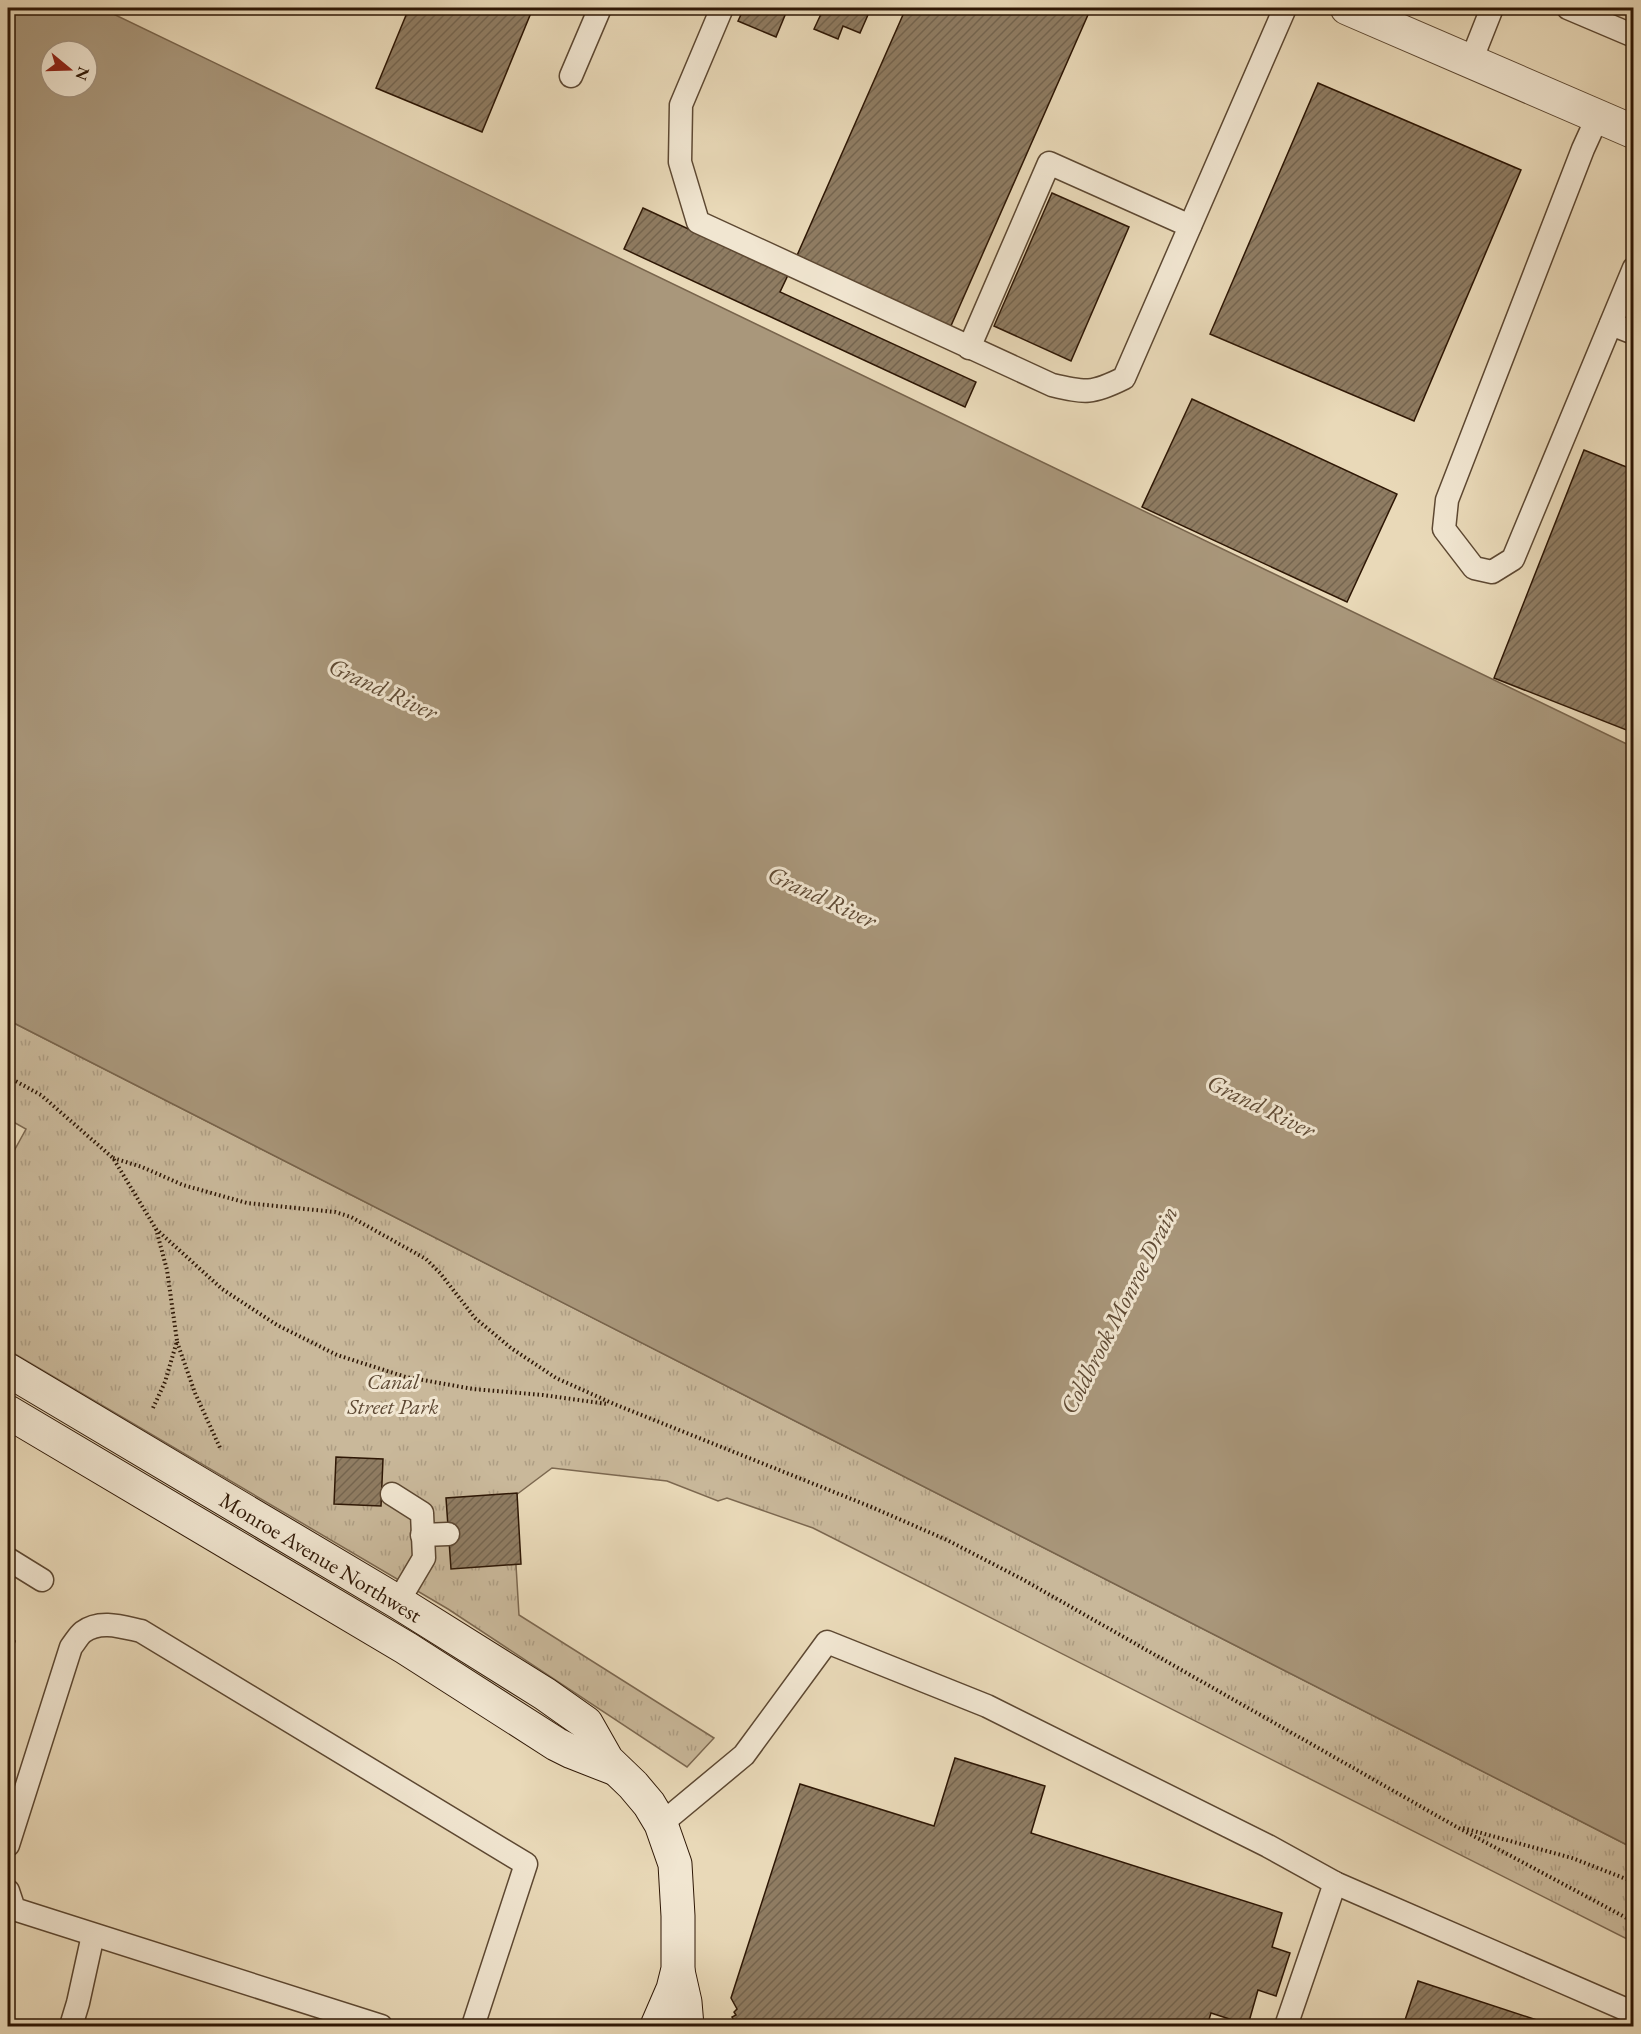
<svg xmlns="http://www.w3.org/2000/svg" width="1641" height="2034" font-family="'EB Garamond',serif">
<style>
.park{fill:url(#park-tufts);stroke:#7c6850;stroke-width:1.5}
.water{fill:#a9977b;stroke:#78644c;stroke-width:1.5;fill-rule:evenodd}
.building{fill:url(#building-hatch);stroke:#2e1705;stroke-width:1.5}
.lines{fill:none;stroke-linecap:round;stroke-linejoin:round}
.lane-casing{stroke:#5d4832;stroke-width:25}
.street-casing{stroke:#5d4832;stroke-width:35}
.secondary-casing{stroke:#2e1705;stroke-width:35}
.path{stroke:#2e1705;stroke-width:4;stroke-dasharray:1.5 3;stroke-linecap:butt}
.lane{stroke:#f1e6d1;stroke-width:22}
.street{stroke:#f1e6d1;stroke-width:33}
.secondary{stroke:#f1e6d1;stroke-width:33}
.labels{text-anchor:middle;stroke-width:6;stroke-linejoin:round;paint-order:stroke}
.park-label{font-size:22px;font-style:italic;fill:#5c4732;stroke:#f1e6d1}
.street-label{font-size:22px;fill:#2e1705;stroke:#f1e6d1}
.water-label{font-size:24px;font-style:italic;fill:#5f4a34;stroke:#f1e6d1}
</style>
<defs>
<pattern id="park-tufts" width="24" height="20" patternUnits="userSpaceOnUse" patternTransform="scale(1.5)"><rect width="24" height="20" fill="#c9b89a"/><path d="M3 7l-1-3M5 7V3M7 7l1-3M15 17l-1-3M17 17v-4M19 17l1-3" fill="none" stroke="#ad9d83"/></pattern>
<pattern id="building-hatch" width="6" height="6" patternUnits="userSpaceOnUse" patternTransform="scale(1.5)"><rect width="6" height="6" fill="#8f7c62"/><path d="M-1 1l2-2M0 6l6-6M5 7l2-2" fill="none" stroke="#75654f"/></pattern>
</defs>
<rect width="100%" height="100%" fill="#e9d9b8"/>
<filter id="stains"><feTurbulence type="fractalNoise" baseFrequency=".00333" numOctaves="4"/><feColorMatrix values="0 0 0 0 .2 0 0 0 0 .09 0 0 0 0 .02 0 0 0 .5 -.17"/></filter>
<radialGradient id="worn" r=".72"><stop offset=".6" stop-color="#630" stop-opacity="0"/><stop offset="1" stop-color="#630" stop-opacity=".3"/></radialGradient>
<polygon class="park" points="8,1020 1633,1848 1633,1942 813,1528 727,1498 718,1501 667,1481 552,1468 512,1498 519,1615 714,1738 687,1767 448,1609 8,1350 8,1162 26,1129 8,1119"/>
<path class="water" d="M8 8H101L1633 747V1848L8 1020ZM51 51H87V87H51Z"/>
<g class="building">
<polygon points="409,8 533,8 482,132 376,88"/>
<polygon points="744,8 788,8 776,37 738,21"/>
<polygon points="804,8 871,8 860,33 843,26 838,39 814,29 821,14"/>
<polygon points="906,8 1091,8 950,328 795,260"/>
<polygon points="1318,83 1521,170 1414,421 1210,334"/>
<polygon points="1052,193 1129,227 1071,361 994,326"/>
<polygon points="643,208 788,275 780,292 976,382 965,407 624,249"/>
<polygon points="1192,399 1397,494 1347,602 1142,507"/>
<polygon points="1584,450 1634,470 1634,733 1494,678"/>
<polygon points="336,1457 383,1459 381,1506 334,1504"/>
<polygon points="517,1493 521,1564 451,1569 446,1498"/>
<polygon points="8,1639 15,1641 8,1664"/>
<polygon points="955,1758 1045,1786 1031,1833 1282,1913 1272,1947 1290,1953 1276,1996 1258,1990 1248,2025 1211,2013 1207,2026 737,2026 732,2017 736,2015 734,2012 737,2009 731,1998 800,1784 934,1826"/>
<polygon points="1418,1981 1555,2026 1403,2026"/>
</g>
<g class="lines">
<defs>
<g id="lane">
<path d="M722 8 681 105 680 162 698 222 1052 385C1086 393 1092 394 1124 378L1285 8"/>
<polyline points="1568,8 1634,36"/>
<polyline points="1471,61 1492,8"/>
<polyline points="571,76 600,8"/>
<polyline points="1598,116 1583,149 1447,500 1444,529 1474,568 1492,572 1513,559 1634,268"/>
<polyline points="1611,324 1634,333"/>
<polyline points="969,348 1049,163 1190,226"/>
<polyline points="392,1494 422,1513 424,1558 398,1602"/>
<polyline points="422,1535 448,1534"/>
<polyline points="8,1559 42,1580"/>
<polyline points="661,1824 744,1755 827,1642 987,1706 1268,1846 1335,1883 1634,2013"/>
<path d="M8 1845 71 1647C75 1642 79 1635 83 1632 100 1619 123 1627 141 1631L526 1864 473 2026"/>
<polyline points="8,1891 14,1909 381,2026"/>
<polyline points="71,2026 78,2003 93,1935"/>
<polyline points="1286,2026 1335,1883"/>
</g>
<polyline id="street" points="1347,8 1634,132"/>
<g id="secondary">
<polyline points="8,1370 398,1602 545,1694 586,1723 607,1760 633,1785 649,1804 661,1824 675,1864 678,1916 678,1969 673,1989 657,2026"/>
<polyline points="8,1412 406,1648 556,1744 572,1752 613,1768"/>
<polyline points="678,1971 685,2002 687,2026"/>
</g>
</defs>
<use href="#lane" class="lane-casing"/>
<use href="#street" class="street-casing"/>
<use href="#secondary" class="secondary-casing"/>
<g class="path">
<polyline points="8,1077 41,1095 113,1158 156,1229 222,1289 277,1325 337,1355 406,1377 473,1389 543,1395 607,1404"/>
<polyline points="113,1158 142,1167 183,1185 247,1203 335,1212 351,1217 426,1259 440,1273 475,1318 511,1348 556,1378 614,1404 869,1506 947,1540 1022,1579 1455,1826 1634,1922"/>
<polyline points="177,1342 195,1393 221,1450"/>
<polyline points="153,1408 165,1382 177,1341 167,1270 156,1229"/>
<polyline points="1463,1828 1572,1858 1634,1882"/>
</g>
<use href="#lane" class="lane"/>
<use href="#street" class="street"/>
<use href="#secondary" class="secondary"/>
</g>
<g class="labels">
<g class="park-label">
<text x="393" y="1389">Canal<tspan x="393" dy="25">Street Park</tspan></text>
</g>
<g class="street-label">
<text transform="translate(321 1557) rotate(31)" y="8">Monroe Avenue Northwest</text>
</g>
<g class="water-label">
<text transform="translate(383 689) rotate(25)" y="8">Grand River</text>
<text transform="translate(822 897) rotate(25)" y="8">Grand River</text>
<text transform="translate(1261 1106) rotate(26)" y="8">Grand River</text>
<text transform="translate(1119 1310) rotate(-63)" y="8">Coldbrook Monroe Drain</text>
</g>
</g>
<rect width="1641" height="2034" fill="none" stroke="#e9d9b8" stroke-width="30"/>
<rect x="9" y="9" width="1623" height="2016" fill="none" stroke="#2e1705" stroke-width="3"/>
<rect x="15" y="15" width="1611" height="2004" fill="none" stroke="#2e1705" stroke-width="1.5"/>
<g transform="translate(69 69) rotate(109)"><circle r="28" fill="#f1e6d1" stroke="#a3937f" stroke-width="1.5"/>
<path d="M0-4.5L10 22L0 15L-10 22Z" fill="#8f2418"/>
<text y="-9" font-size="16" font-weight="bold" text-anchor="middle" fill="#2e1705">N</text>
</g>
<rect width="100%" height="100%" filter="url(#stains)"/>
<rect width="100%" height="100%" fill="url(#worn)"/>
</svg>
